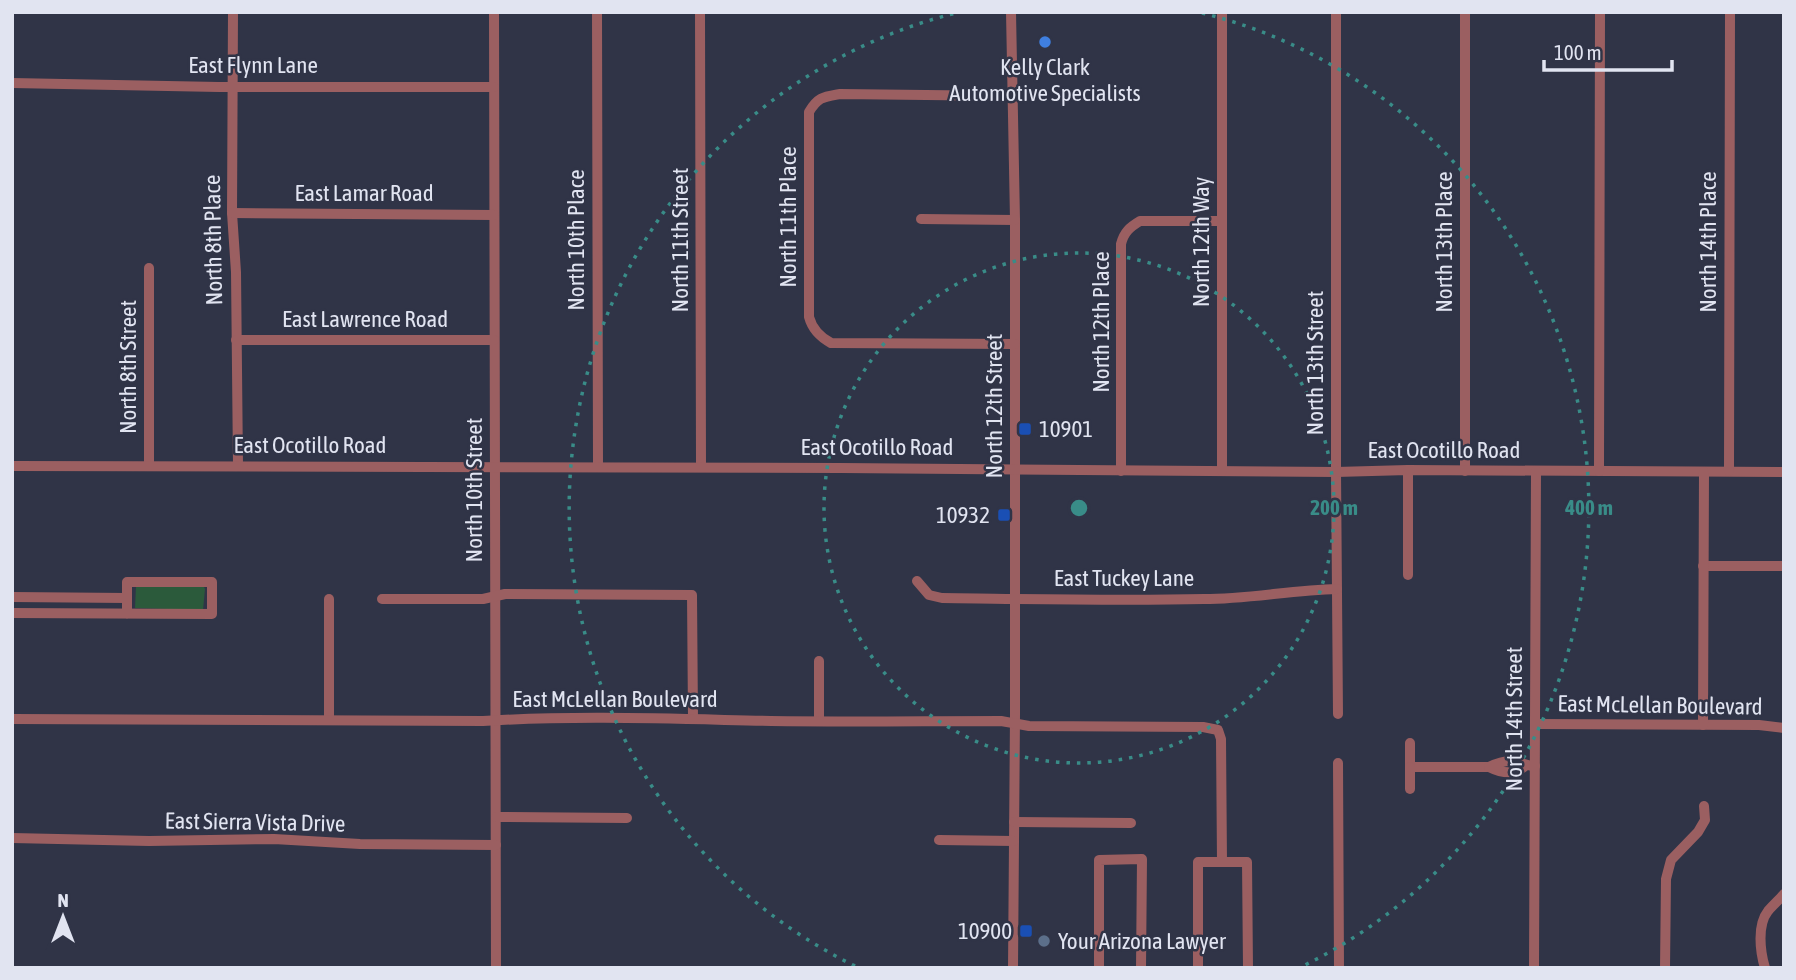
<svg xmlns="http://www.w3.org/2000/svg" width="1796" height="980" font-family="'Asap Condensed',sans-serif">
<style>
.green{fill:#2b5a3b}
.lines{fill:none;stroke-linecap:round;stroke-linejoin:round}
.minor{stroke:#9b5f61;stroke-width:10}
.ring{fill:none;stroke:#398c88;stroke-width:3.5;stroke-dasharray:3.5 7}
.shop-dot{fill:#3f7fe0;stroke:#303447;stroke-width:2.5}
.transit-dot{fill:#1a4fb4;stroke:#303447;stroke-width:2.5}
.service-dot{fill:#5c6f8a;stroke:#303447;stroke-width:2.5}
.labels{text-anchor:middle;stroke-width:5;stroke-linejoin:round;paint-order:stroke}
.street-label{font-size:23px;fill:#e1e4f1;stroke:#303447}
.poi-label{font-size:23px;fill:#e1e4f1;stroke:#303447;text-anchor:start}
.centre{fill:#398c88;stroke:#303447;stroke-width:3.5}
.ring-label{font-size:21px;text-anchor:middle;font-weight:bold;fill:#398c88;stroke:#303447;stroke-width:5;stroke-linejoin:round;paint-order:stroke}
</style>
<rect width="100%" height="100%" fill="#303447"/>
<polygon class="green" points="203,585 205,589 203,610 135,608 136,586"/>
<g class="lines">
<g class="minor">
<polyline points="233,12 232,213 236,272 238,466"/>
<polyline points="494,12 496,968"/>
<polyline points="597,12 598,467"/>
<polyline points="700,12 701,467"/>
<polyline points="1011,12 1015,220 1015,715 1013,968"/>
<polyline points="1336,12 1336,472 1338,714"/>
<polyline points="1465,12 1465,471"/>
<polyline points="12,83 219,87 494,87"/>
<path d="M1012 96 840 94C823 97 818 97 809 112V317C812 328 820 337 831 343L1015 344"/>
<polyline points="232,213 494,215"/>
<polyline points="921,219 1015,220"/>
<polyline points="149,268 149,465"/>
<polyline points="236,340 494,340"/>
<polyline points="12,466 841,468 1336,472 1408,470 1784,472"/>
<polyline points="1408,470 1408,575"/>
<path d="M1121 471V244C1124 232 1130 227 1140 221H1222"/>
<polyline points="1222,471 1222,12"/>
<polyline points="1599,471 1600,12"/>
<polyline points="1729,471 1730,12"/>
<polyline points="1703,566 1784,566"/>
<path d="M917 581 929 595 942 598C1029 599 1117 601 1204 599 1248 599 1292 590 1337 589"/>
<polyline points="12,597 127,598"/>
<polyline points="329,599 329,719"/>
<polyline points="382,599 483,599 505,594 692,595 693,719"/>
<polyline points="12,613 212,614 212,582 127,582 127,614"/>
<polyline points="819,661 819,721"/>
<path d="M12 719 483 721C578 715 676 719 771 721 848 722 925 721 1001 721L1029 726 1203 727 1218 730 1221 739 1222 862"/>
<polyline points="1535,724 1759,725 1784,728"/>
<polyline points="1703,725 1704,472"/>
<polyline points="1410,743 1410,767 1489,767"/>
<polyline points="1338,763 1339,968"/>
<path d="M1525 766C1514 776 1501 773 1489 767 1497 763 1508 759 1518 762 1525 764 1527 766 1535 766"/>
<polyline points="1410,789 1410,767"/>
<polyline points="496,817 627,818"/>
<polyline points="1014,822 1131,823"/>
<polyline points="12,838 149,841 274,839 360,844 496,845"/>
<polyline points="939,840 1014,841"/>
<polyline points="1099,968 1099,860 1142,859 1141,968"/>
<polyline points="1198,968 1198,862 1247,862 1248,968"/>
<polyline points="1534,968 1536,471"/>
<polyline points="1665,968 1666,879 1671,860 1698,832 1705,820 1704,806"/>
<path d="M1765 968C1760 951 1757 925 1768 911 1773 905 1779 900 1784 894"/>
</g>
</g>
<g class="ring">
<circle cx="1079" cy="508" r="255"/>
<path d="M855 966A510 510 0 0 1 956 13M1202 13A510 510 0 0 1 1303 966"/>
</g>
<circle class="shop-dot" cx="1045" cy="42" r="7"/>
<g class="transit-dot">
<rect x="1018" y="422" width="14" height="14" rx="3.5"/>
<rect x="997" y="508" width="14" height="14" rx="3.5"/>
<rect x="1019" y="924" width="14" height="14" rx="3.5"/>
</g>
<circle class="service-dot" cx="1044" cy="941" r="7"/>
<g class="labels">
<g class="street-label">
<text x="253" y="73">East Flynn Lane</text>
<text x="364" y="201">East Lamar Road</text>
<text transform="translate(788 217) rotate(-90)" y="8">North 11th Place</text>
<text transform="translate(213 240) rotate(-91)" y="8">North 8th Place</text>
<text transform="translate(576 240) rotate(-90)" y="8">North 10th Place</text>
<text transform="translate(680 240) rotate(-90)" y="8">North 11th Street</text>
<text transform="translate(1201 242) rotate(-90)" y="8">North 12th Way</text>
<text transform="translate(1444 242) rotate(-90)" y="8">North 13th Place</text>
<text transform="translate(1708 242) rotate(-90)" y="8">North 14th Place</text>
<text x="365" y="327">East Lawrence Road</text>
<text transform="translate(1101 322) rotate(-90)" y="8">North 12th Place</text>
<text transform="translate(1315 363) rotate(-90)" y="8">North 13th Street</text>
<text transform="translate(128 367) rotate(-90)" y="8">North 8th Street</text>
<text transform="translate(994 406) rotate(-90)" y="8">North 12th Street</text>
<text x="310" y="453">East Ocotillo Road</text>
<text x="877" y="455">East Ocotillo Road</text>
<text x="1444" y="458">East Ocotillo Road</text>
<text transform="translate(474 490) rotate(-90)" y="8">North 10th Street</text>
<text x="1124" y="586">East Tuckey Lane</text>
<text x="615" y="707">East McLellan Boulevard</text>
<text transform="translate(1660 705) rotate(1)" y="8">East McLellan Boulevard</text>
<text transform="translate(1514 719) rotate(-90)" y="8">North 14th Street</text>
<text transform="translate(255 822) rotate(1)" y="8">East Sierra Vista Drive</text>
</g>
<g class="poi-label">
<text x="1045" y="75" text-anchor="middle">Kelly Clark<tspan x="1045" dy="26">Automotive Specialists</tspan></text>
<text x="1039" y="437">10901</text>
<text x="990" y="523" text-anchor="end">10932</text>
<text x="1012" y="939" text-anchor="end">10900</text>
<text x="1058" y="949">Your Arizona Lawyer</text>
</g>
</g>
<circle cx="1079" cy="508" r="10" class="centre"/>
<g class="ring-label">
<text x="1334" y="515">200 m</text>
<text x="1589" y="515">400 m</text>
</g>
<rect width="1796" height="980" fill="none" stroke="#e1e4f1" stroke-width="28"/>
<g transform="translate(63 917)" stroke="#303447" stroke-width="5" paint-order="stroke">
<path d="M0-5L12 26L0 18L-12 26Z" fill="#e1e4f1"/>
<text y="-10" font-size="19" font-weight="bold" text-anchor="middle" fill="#e1e4f1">N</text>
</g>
<path d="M1544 60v10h128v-10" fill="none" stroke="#e1e4f1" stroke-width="3.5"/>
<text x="1554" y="60" font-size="21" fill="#e1e4f1" stroke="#303447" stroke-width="5" paint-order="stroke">100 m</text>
</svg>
